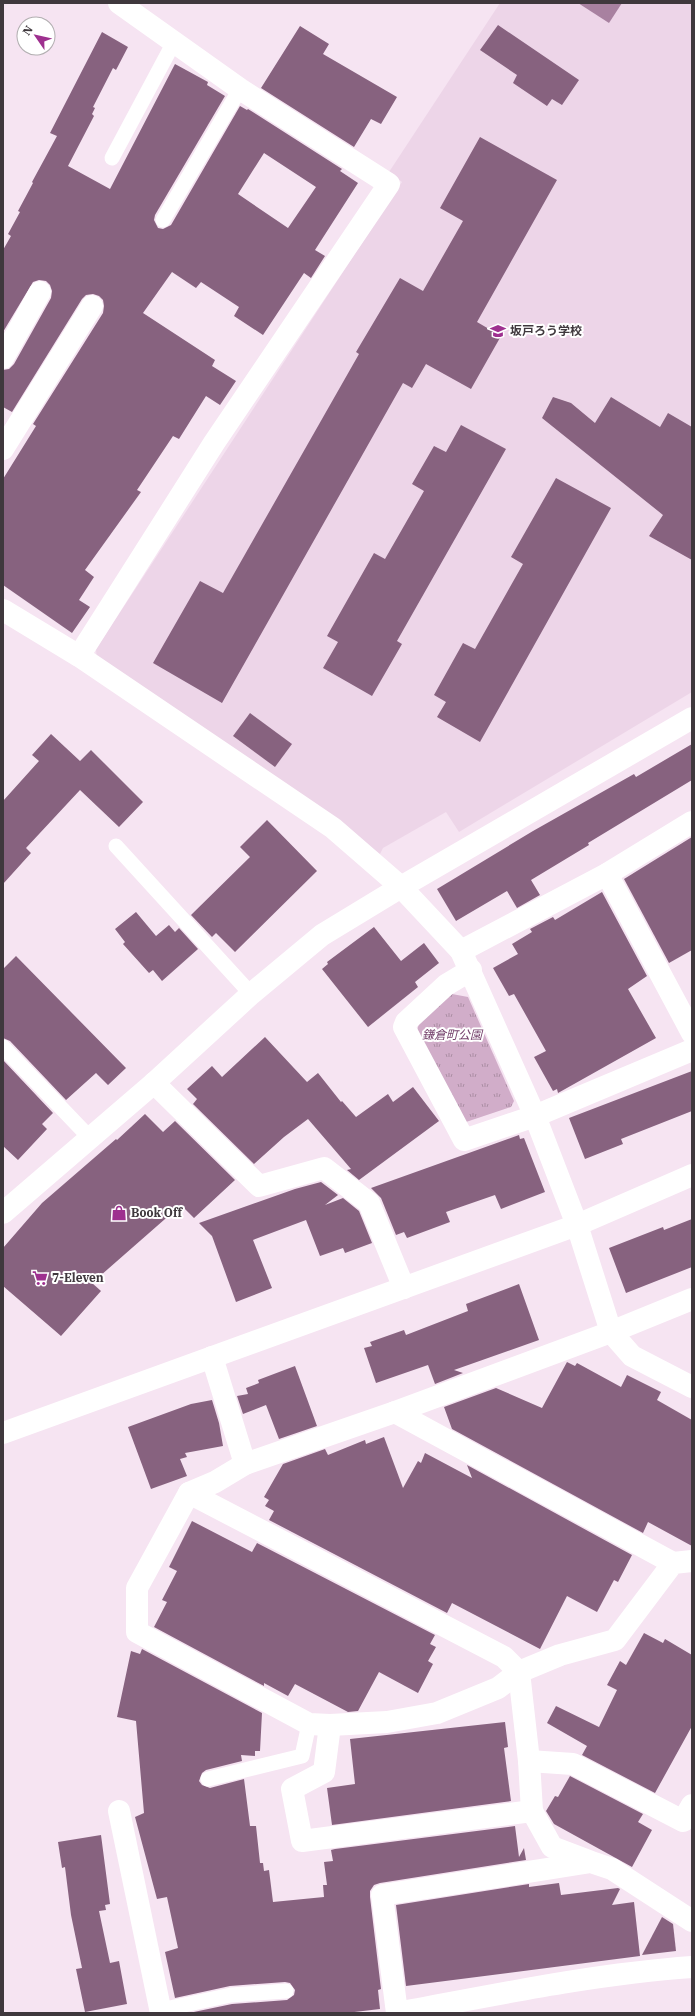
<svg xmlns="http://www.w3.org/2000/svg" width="695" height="2016" font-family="'IBM Plex Serif','Noto Sans JP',serif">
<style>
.built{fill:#edd5e8}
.park{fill:url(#park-tufts)}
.water{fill:#a881a0}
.building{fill:#87627f;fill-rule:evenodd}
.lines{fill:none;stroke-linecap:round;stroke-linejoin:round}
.service{stroke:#fff;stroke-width:15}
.minor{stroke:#fff;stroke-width:22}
.tertiary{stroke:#fff;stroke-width:22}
.labels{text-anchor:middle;stroke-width:4;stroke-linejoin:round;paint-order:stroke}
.poi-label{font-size:12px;font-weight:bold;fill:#3f383d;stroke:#fff;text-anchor:start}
.park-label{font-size:12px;font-style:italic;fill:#74406b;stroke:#fff}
</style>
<defs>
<pattern id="park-tufts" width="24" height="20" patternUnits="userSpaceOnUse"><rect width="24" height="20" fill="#d1adc9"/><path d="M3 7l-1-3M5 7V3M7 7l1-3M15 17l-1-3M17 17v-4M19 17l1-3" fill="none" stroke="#ab8ea4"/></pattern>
</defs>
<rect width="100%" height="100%" fill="#f6e4f2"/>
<polygon class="built" points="500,3 692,3 692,692 459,832 446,812 383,848 380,854 97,660 96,649 402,182 389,172"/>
<polygon class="park" points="452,994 468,997 514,1101 511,1107 466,1122 416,1034 420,1020"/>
<polygon class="water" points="578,3 622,3 609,23"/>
<g class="building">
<polygon points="498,25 579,80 562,105 552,99 547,106 513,83 517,75 480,50"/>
<polygon points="300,26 329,44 323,54 397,97 381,124 371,119 354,147 261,88"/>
<path d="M102 32 128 47 116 70 113 68 93 107 95 108 92 114 94 116 68 166 110 189 175 64 208 82 207 85 225 96 155 215 154 220 158 228 163 229 171 225 240 106 247 110 248 109 342 169 340 171 358 183 315 250 325 256 311 278 304 273 263 335 234 316 239 307 201 282 196 288 172 272 143 313 215 360 212 366 236 381 220 405 206 396 179 439 173 436 137 490 141 492 85 570 94 577 79 600 90 607 72 633 3 585V479L36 426 33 424 103 313 104 306 103 300 99 296 93 294 86 295 82 299 12 412 3 407V370L9 369 14 364 51 298 52 291 50 285 46 281 39 280 33 282 3 332V250L11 236 8 234 20 212 18 211 33 183 32 182 57 136 50 133ZM264 153 316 187 288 228 238 194Z"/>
<polygon points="480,137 557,180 477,322 501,336 471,389 426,364 412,388 403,383 222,703 153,663 200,581 223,593 359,354 356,352 400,278 423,291 463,221 440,208"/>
<polygon points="553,397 571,403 595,423 611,397 660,427 668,413 692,427 692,560 649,536 663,515 542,418"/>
<polygon points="461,425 506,449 397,641 402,644 372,696 323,668 338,642 327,636 374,553 385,559 424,491 412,484 434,446 446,452"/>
<polygon points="556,478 611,508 480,742 437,717 446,702 434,695 463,643 475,649 523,564 511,557"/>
<polygon points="250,713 292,744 275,767 233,736"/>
<polygon points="51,734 80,761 91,750 143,802 119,827 80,790 26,848 31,853 3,884 3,801 39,761 32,755"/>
<polygon points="692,744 692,780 588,843 589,845 531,880 540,895 517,908 507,891 456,921 437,889 533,831 634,774 636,777"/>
<polygon points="267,820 317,871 235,952 216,933 212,937 191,915 250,857 240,847"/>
<polygon points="692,837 692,950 669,963 624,879"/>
<polygon points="602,892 647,976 628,989 656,1038 558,1093 557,1089 553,1091 534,1057 546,1051 514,994 509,996 493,968 518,954 512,944 532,932 530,929 553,917 555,920"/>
<polygon points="136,912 156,936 169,925 175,932 179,928 198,949 162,981 153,970 149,973 123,944 125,942 115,929"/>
<polygon points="374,927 401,961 424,943 439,963 415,982 418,987 368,1027 322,969 328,964 327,962"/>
<polygon points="16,956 126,1068 108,1085 96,1073 66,1100 10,1041 3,1038 3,969"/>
<polygon points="265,1037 307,1082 318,1073 341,1102 342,1101 356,1117 388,1094 393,1102 413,1087 439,1121 359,1180 347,1170 351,1169 308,1119 284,1137 254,1164 193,1104 197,1099 187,1089 212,1066 222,1077"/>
<polygon points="3,1060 53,1113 42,1124 47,1129 18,1160 3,1146"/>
<polygon points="692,1071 692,1111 621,1139 623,1144 585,1159 569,1118"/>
<polygon points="145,1114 163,1132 175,1121 235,1180 194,1218 181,1205 92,1283 101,1291 61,1336 3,1286 3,1248 42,1203 116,1139 117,1140"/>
<polygon points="519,1135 520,1139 524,1138 545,1192 501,1209 495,1195 446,1212 450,1222 407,1238 404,1232 396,1235 381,1198 371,1188"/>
<polygon points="321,1182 338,1195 325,1205 343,1198 359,1211 372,1243 345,1253 343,1248 320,1256 306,1220 253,1240 272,1288 236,1302 212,1236 199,1223 295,1189"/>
<polygon points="692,1219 692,1267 626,1293 609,1248 663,1227 664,1230"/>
<polygon points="519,1284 539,1340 454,1370 463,1373 435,1384 428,1365 376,1383 364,1348 372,1346 370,1342 404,1330 406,1335 468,1311 466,1304"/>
<polygon points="567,1362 575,1366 577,1363 621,1387 627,1375 661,1392 657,1400 692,1420 692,1546 648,1522 643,1533 452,1429 444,1407 496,1388 542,1408"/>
<polygon points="295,1366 317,1426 279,1439 266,1405 243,1414 237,1396 248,1394 246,1388 259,1383 258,1380"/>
<polygon points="212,1400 219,1423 223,1446 185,1453 187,1457 180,1459 187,1476 151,1489 128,1427 191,1404"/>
<polygon points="384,1437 403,1488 418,1461 421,1463 425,1453 472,1478 467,1465 632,1555 618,1582 614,1580 597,1612 567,1596 540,1649 452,1603 447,1613 269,1520 274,1511 265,1506 269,1500 264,1497 283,1464 325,1449 328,1455 365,1440 366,1444"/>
<polygon points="192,1521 252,1552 257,1543 435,1635 430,1644 436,1647 428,1661 433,1664 418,1693 379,1672 358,1711 348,1712 295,1684 288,1696 264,1683 264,1686 154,1627 167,1602 162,1600 177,1571 169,1567"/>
<polygon points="644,1633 663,1643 665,1639 692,1655 692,1726 655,1793 582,1755 587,1746 547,1723 556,1706 599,1727 617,1690 607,1685 620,1661 626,1665"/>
<polygon points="142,1649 262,1713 260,1751 255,1751 255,1756 241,1755 242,1761 206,1770 202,1773 199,1781 202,1785 210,1788 244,1779 250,1826 256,1826 260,1863 263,1863 264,1871 269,1870 273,1902 324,1897 323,1885 327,1885 324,1862 333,1861 331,1850 335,1849 515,1826 519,1857 524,1848 526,1860 380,1883 374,1885 370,1891 370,1897 381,1989 378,1990 380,2009 346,2013 189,2013 232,2004 287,2000 294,1995 295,1990 290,1983 285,1982 230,1986 175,1998 165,1952 178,1948 167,1897 157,1899 135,1817 144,1813 136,1721 117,1717 131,1651 140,1654"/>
<polygon points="505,1722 508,1747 504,1748 511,1801 332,1825 327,1788 355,1784 350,1739"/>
<polygon points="570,1776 643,1814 638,1822 652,1830 632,1867 554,1824 546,1811 555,1796 558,1797"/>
<polygon points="101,1835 110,1904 105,1905 106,1910 99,1911 110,1963 119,1961 127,2004 85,2012 76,1969 82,1968 71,1915 65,1867 62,1868 58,1842"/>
<polygon points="559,1883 561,1895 618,1888 620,1889 612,1905 634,1902 640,1956 406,1986 396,1905 529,1884 529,1887"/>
<polygon points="662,1917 673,1924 676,1951 642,1955"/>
</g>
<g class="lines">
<g class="service">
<polyline points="112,158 174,42"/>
<polyline points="163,220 240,89"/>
<polyline points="116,846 251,994"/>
<polyline points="3,1047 90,1138"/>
<polyline points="208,1779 302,1756 309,1724"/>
<polyline points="160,2010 231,1995 286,1991"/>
</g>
<g class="minor">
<polyline points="3,358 40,292"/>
<polyline points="3,449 92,306"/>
<polyline points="3,610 79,656 333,828 401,887 461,951 535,1116 577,1225 611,1332 632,1356 692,1387"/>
<polyline points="79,656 214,443 389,184 240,89 119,3"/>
<polyline points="607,874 692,1033"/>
<polyline points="461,951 607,874 692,822"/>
<polyline points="471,970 446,985 406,1022 404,1027 464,1140 535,1116 692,1050"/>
<polyline points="154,1083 259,1186 324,1168 369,1203 404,1288"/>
<polyline points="692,1299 611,1332 395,1412 245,1464 215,1482 189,1493 137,1588 137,1632 309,1724 330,1725 387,1722 437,1713 498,1688 519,1672 560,1655 615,1640 673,1563 692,1561"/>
<polyline points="212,1357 245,1464"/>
<polyline points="395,1412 673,1563"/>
<polyline points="189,1493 504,1657 519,1672 529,1761 532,1811 552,1847 589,1861"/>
<polyline points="330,1725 324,1772 292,1789 302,1841 532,1811"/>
<polyline points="529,1761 573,1764 683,1821 692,1805"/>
<polyline points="119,1811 161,2013"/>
<path d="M692 1921 612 1869 591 1862 382 1895 397 2013C495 1995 593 1974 692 1967"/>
</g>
<g class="tertiary">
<polyline points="3,1213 154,1083 251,994 322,935 401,887 692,718"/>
<polyline points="3,1433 577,1225 692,1175"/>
</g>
</g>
<defs>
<symbol id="school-bare" viewBox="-9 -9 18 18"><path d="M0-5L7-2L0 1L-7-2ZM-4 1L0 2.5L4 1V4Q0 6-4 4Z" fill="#9e308f" stroke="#fff" stroke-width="2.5" paint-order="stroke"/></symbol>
<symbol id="shop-bare" viewBox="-9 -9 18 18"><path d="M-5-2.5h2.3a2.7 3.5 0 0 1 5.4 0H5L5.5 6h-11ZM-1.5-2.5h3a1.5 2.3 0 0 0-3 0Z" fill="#9e308f" stroke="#fff" stroke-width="2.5" paint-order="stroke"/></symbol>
<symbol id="supermarket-bare" viewBox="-9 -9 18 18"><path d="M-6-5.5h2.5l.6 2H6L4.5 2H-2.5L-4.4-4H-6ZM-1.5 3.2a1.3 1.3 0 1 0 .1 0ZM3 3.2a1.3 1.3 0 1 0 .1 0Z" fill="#9e308f" stroke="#fff" stroke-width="2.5" paint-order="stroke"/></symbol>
</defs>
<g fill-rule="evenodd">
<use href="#school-bare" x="487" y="320" width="22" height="22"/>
<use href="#shop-bare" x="108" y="1202" width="22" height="22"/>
<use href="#supermarket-bare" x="29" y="1267" width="22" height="22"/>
</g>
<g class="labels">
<g class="poi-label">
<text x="510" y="335">坂戸ろう学校</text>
<text x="131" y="1217">Book Off</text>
<text x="52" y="1282">7-Eleven</text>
</g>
<g class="park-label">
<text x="452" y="1039">鎌倉町公園</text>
</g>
</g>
<rect width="695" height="2016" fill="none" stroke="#3f383d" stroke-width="8"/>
<g transform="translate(36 36) rotate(304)"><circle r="19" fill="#ffffff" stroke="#b2afb1"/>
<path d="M0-3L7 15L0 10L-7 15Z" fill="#9e308f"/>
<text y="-6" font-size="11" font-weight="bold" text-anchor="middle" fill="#3f383d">N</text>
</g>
</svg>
